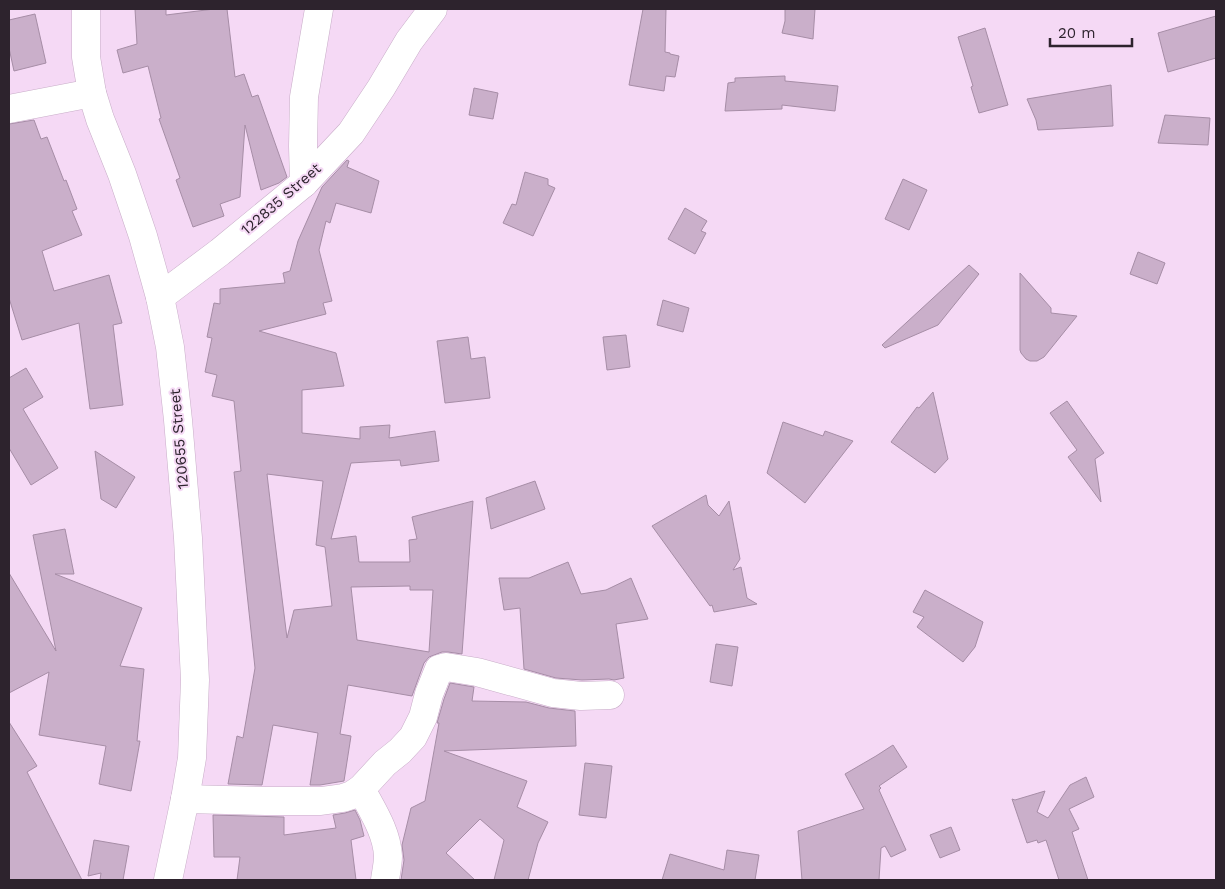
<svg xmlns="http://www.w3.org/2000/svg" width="1225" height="889" font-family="'Work Sans',sans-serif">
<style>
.building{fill:#caafca;stroke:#a68da6;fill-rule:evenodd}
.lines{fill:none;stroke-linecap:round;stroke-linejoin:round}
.minor-casing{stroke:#c8adc8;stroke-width:29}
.minor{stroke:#fff;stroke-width:28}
.labels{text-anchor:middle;stroke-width:4;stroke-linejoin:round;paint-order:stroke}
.street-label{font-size:15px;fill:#2d232d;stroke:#f5d9f5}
</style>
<rect width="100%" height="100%" fill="#f5d9f5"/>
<g class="building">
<polygon points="135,9 166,9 166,15 214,9 227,9 235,77 244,74 252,97 258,95 287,177 279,183 261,190 245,125 240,197 220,204 224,216 193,227 176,180 180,178 159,119 161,118 148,66 123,73 117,50 137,44"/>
<polygon points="643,9 666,9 665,52 670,53 670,54 679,56 675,77 666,76 664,91 629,85"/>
<polygon points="785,9 815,9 813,39 782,33 785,21"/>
<polygon points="35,14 46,63 14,71 9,48 9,20"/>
<polygon points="1216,16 1216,58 1168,72 1158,33"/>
<polygon points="985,28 1008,105 979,113 971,87 973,86 958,37"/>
<polygon points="785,76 785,81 838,86 835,111 782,105 782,109 725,111 728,83 735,82 735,78"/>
<polygon points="1111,85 1113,126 1038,130 1036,120 1027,99"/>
<polygon points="474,88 498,93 493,119 469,115"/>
<polygon points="1165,115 1210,118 1208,145 1158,143"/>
<polygon points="34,120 41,139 47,137 64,181 66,180 77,209 72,211 82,235 42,251 54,291 109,275 122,323 113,325 123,405 90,409 79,323 22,340 9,298 9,124"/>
<path d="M347 160 349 161 347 167 379 181 371 213 336 203 330 223 326 221 319 250 332 301 323 303 326 314 259 331 336 353 344 386 302 390V433L360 439V427L390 425 389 438 435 431 439 461 401 466 400 460 351 463 331 539 356 536 359 562H410L409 540 417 539 412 517 473 501 462 654 448 652H442L429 657 424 663 412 696 348 685 340 734 351 736 344 781 320 785H310L318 733 273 725 262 785 228 784 237 736 243 738 255 668 234 472 241 471 234 401 212 396 217 375 205 372 212 338 207 337 214 303 220 304V289L285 283 283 273 290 271 298 241 322 187ZM267 474 323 481 316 545 325 547 332 606 294 610 287 638 274 534ZM410 586V590H433L429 652 357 640 351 587Z"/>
<polygon points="525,172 548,179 548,185 555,188 533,236 503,223 512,204 516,205"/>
<polygon points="903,179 927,190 909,230 885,219"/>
<polygon points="685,208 707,221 701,231 706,233 695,254 668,239"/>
<polygon points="1138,252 1165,263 1157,284 1130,274"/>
<polygon points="969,265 979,274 938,325 885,348 882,345"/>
<polygon points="1020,273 1051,308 1051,313 1077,316 1044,357 1037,361 1030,361 1026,359 1021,353 1020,350"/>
<polygon points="663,300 689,308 683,332 657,325"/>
<polygon points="626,335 630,367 607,370 603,337"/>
<polygon points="468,337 471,359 485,357 490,398 445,403 437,341"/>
<polygon points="26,368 43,397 23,409 58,468 31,485 9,448 9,378"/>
<polygon points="933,392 948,459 935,473 891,442 917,407 919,408"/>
<polygon points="1067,401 1104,453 1095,459 1101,502 1068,457 1077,450 1050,413"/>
<polygon points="783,422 823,436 825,431 853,441 805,503 767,473"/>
<polygon points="95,451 135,477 116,508 101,499"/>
<polygon points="535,481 545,509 491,529 486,498"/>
<polygon points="706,495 708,505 719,516 729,501 740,559 733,570 741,567 747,598 757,604 714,612 712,605 710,606 652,526"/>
<polygon points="65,529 74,574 55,574 142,608 120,666 144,669 137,741 140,741 131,791 99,784 106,746 39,735 49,672 9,693 9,573 56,651 33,535"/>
<polygon points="568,562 581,594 606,590 631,578 648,619 616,624 624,678 614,680 609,679 582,680 556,678 524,669 520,608 504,610 499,578 529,578"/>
<polygon points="925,590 983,622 975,647 963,662 917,627 924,617 913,612"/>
<polygon points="716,644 738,647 732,686 710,682"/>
<polygon points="450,683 474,687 472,701 526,702 549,708 575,711 576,746 444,751 527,781 517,807 548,822 538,843 528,880 494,880 504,840 480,819 446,853 475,880 401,880 404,860 402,845 411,808 425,801 439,723 437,723 444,699"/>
<polygon points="9,722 37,766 27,772 82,880 9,880"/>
<polygon points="893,745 907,767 879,786 881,788 879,790 906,850 891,857 885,846 881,848 879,880 802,880 798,831 864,809 845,774 876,756"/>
<polygon points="585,763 612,766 606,818 579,815"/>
<polygon points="1086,777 1094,797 1069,809 1079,829 1072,832 1088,880 1059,880 1046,840 1038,843 1037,840 1027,843 1012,799 1015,800 1045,791 1037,812 1048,818 1070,785"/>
<polygon points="355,810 360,820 364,836 351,840 356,880 237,880 240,857 214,857 213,815 284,817 284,835 336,828 333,815 345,813"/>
<polygon points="951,827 960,850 940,858 930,835"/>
<polygon points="94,840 129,846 123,880 100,880 101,873 88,876"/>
<polygon points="727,850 759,855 755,880 662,880 670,854 724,870"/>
</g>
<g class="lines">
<defs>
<g id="minor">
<polyline points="86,9 86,57 92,93 100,119 122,174 143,236 160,297 170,347 178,420 188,538 195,680 192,758 185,799 168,880"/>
<polyline points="9,109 92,93"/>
<polyline points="304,183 303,146 304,97 319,9"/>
<polyline points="160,297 220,252 304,183 351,133 381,88 409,41 433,9"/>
<path d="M361 789C372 810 387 832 388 856 388 864 386 872 385 880"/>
<polyline points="185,799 266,801 321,801 343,798 352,795 361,789 385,763 400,751 413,737 423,717 429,694 439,669 446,667 477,672 553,693 581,696 610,695"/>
</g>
</defs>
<use href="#minor" class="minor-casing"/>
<use href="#minor" class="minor"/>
</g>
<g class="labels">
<g class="street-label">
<text transform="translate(281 199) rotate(-41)" y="5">122835 Street</text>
<text transform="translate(179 439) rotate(-95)" y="5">120655 Street</text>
</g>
</g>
<rect width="1225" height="889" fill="none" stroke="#2d232d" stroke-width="20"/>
<path d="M1050 38v8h82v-8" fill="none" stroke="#2d232d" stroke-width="2.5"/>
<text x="1058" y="38" font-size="15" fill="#2d232d" stroke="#f5d9f5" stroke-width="4" paint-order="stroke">20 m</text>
</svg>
